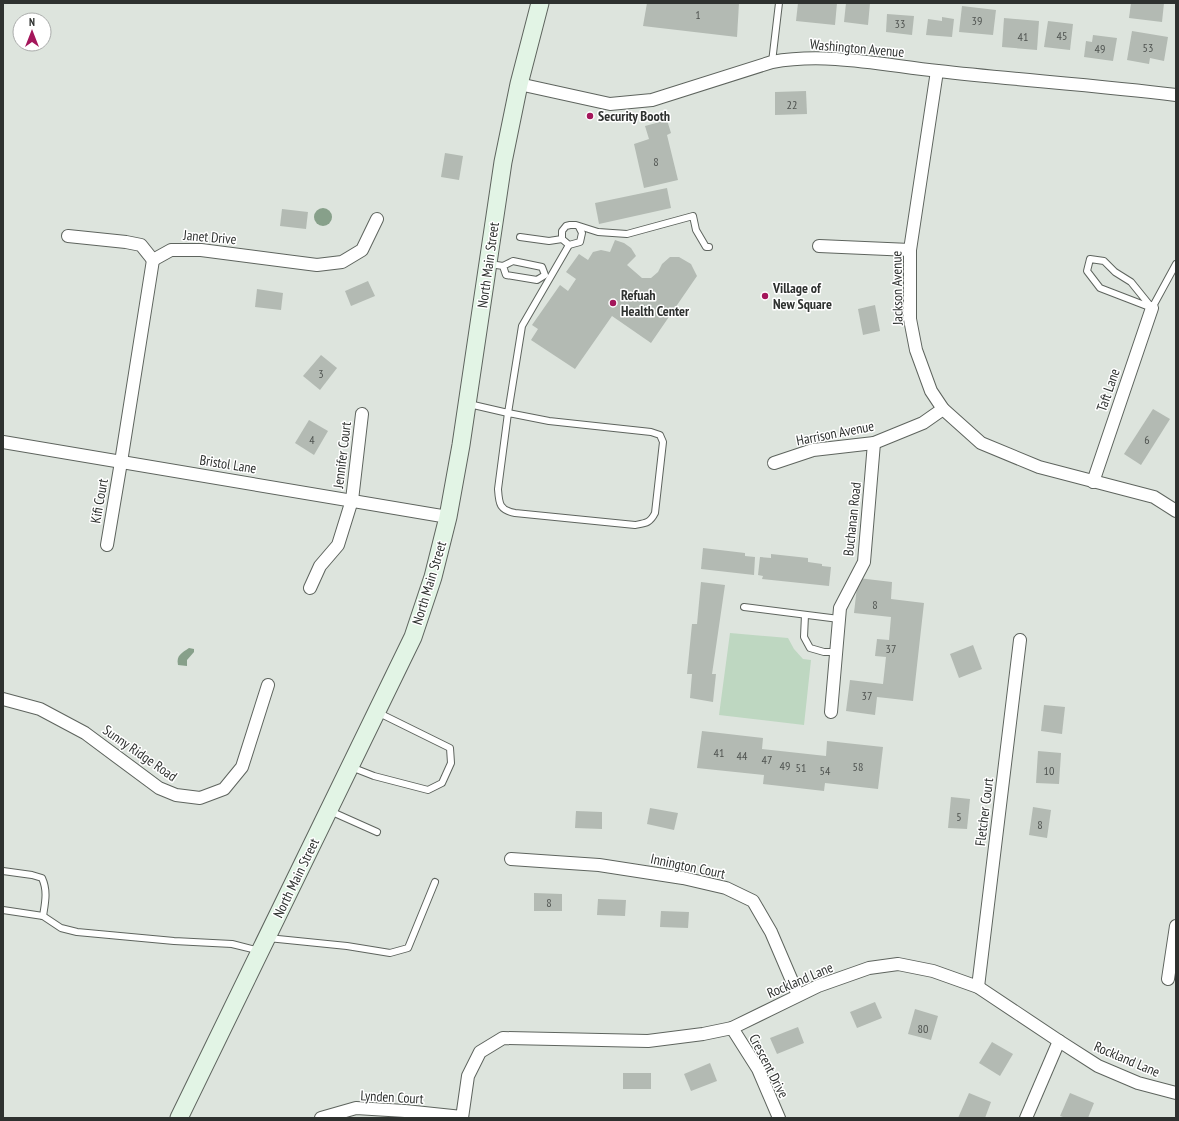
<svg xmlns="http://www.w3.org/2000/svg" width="1179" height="1121" font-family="'PT Sans Narrow',sans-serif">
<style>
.green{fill:#bed7c1}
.water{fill:#87a08a}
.building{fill:#b3bab3}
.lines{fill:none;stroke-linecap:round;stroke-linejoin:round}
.service-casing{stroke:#5e645e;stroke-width:8}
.minor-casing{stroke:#5e645e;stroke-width:14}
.secondary-casing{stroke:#5e645e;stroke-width:19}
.service{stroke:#fff;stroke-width:6}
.minor{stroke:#fff;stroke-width:12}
.secondary{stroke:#e2f4e5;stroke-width:17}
.poi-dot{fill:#a4165b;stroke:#fff;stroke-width:1.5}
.labels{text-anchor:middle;stroke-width:3;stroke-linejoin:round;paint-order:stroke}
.number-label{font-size:12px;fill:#4f5350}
.street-label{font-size:14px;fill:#2e312f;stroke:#fff}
.poi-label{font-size:14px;font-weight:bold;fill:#2e312f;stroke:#fff;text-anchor:start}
</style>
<rect width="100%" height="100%" fill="#dde4dd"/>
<polygon class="green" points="730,633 788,638 794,649 803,659 811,660 804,725 719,715"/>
<g class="water">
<circle cx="323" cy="217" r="9"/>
<path d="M189 648 194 649V652L187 660V666L178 665C176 655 182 653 189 648Z"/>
</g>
<g class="building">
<polygon points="647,3 739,3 737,37 643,26"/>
<polygon points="798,3 837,3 835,25 796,21"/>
<polygon points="846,3 870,3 868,25 844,22"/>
<polygon points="1131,3 1164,3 1162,22 1129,18"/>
<polygon points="962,6 996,10 993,35 959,32"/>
<polygon points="887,14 914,16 912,35 886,32"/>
<polygon points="942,17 954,19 952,37 926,35 928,19 942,21"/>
<polygon points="1004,18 1039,21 1037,50 1002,47"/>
<polygon points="1048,21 1073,24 1070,50 1044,47"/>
<polygon points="1132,31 1168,37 1164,61 1150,58 1149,64 1127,60"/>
<polygon points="1093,35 1117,38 1113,61 1084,57 1086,41 1092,42"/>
<polygon points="806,91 807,114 775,115 775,92"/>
<polygon points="588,112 594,113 592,120 586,119"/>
<polygon points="667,120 671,133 667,135 678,180 644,188 634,144 649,139 645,126"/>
<polygon points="445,153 463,156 459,180 441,177"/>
<polygon points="667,188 671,208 599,224 595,203"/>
<polygon points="282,209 308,212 306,229 280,226"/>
<polygon points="615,240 624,243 631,248 636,256 627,265 642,278 651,278 658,272 662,264 670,257 679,257 691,264 697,276 651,343 612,316 575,369 531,340 538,329 532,325 560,285 568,291 576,279 566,272 579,254 588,260 593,252 601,250 610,252"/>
<polygon points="368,281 375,296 351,306 345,291"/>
<polygon points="257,289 283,293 281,310 255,307"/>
<polygon points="875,305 880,331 863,335 858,309"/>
<polygon points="321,355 337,368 320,390 303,376"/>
<polygon points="1153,409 1170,419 1141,465 1124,454"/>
<polygon points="309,420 328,431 314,455 295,443"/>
<polygon points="703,548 745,553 745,556 755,557 754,575 701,569"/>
<polygon points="771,554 808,558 808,562 822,564 822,566 831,567 829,586 762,579 763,576 758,575 760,557 771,558"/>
<polygon points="858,578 892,582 891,599 924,603 913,701 877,697 875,715 846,711 850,680 883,684 886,657 875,656 877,639 889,640 891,617 854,613"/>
<polygon points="701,582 725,585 712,674 716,674 713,702 690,698 692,674 687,674 692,624 697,624"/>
<polygon points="973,645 982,669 959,678 950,654"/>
<polygon points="1044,705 1065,707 1062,734 1041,731"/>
<polygon points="702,731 763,738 762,749 826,756 827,741 883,747 878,789 825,783 824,791 763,784 764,775 697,768"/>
<polygon points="1038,751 1061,753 1059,784 1036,783"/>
<polygon points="951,797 970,799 967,829 948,828"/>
<polygon points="1033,807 1051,810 1047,838 1029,835"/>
<polygon points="650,808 678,813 674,830 647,824"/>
<polygon points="576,811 602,812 602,829 575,828"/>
<polygon points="534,893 562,894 562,911 534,911"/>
<polygon points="598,899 626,900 625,916 597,915"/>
<polygon points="661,911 689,912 688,928 660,927"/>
<polygon points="875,1002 882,1018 857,1028 850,1012"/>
<polygon points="915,1009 938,1016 931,1040 908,1034"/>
<polygon points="798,1027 804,1043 777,1054 770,1038"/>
<polygon points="992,1042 1013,1054 1000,1076 979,1063"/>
<polygon points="710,1063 717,1081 691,1091 684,1074"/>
<rect x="623" y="1073" width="28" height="16"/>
<polygon points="969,1093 991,1102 985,1118 958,1118"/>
<polygon points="1070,1093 1094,1103 1088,1118 1066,1118 1060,1116"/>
</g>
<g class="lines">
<defs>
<g id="service">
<polyline points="772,62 779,3"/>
<polyline points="520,237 549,241 562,239"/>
<polyline points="569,245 580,242 582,233 579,227"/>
<polygon points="1090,259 1104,261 1115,272 1131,282 1152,308 1100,288 1087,271"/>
<polyline points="490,264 503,266 513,261 542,267 545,275 537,280 506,275 503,266"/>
<polyline points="1152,308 1176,264"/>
<polyline points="469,404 508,413 522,326 569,245 562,239 562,231 566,226 570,225 576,225 598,232 627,234 693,216 696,230 706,247 709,247"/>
<path d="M508 413 549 421 651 432 660 435 663 442 655 513C650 523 646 523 635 525L515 513C499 510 499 503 498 489Z"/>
<polyline points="744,607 839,619"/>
<polyline points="805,615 804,637 810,648 824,652 836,652"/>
<polyline points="351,767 374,776 428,790 442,783 451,763 450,748 377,712"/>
<polyline points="330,811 377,832"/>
<path d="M3 871 32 875 42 878C48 891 45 903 43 916"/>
<polyline points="3,910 43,916 61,928 77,932 174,941 232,944 260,951"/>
<polyline points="268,938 347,946 390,953 408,948 435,882"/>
</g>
<g id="minor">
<polyline points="937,71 910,250 910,319 916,350 931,391 943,409 981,443 1039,467 1154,497 1176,511"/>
<path d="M519 84 610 104 652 100 772 62C827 52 883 65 938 71 1017 80 1097 85 1176 95"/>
<polyline points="68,236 126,242 141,245 153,260"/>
<polyline points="819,246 910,250"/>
<polyline points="153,260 171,250 201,250 317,265 342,262 362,250 377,219"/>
<polyline points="3,442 448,517"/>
<polyline points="774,463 813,450 874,443 923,423 943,409"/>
<polyline points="1093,482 1152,308"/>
<polyline points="107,545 121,462 153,260"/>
<polyline points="310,588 320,566 338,545 352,500 362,414"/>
<polyline points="3,699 40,709 85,733 159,788 176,795 200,798 224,789 242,767 268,685"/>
<polyline points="831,712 840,608 864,562 874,443"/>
<polyline points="511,859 599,865 683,878 726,888 753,901 771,932 798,995"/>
<polyline points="1168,979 1176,926"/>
<polyline points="978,987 1020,640"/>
<polyline points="732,1028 758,1069 779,1118"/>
<polyline points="321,1118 356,1108 405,1111 462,1117"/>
<polyline points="462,1118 468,1076 480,1052 503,1038 648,1041 703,1034 732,1028 818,986 869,968 898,964 933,971 978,987 1059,1041 1098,1066 1138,1083 1176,1093"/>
<polyline points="1026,1118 1059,1041"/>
</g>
<polyline id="secondary" points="179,1118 413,637 433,577 448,517 461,445 503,162 519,84 540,3"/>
</defs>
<use href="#service" class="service-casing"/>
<use href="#minor" class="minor-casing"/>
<use href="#secondary" class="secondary-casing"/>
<use href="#service" class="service"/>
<use href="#minor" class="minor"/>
<use href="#secondary" class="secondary"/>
</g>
<g class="poi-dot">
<circle cx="590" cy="116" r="4"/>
<circle cx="765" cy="296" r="4"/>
<circle cx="613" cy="303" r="4"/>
</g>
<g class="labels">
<g class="number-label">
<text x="698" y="19">1</text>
<text x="977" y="25">39</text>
<text x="900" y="28">33</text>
<text x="1062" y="40">45</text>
<text x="1023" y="41">41</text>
<text x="1148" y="52">53</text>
<text x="1100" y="53">49</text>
<text x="792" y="109">22</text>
<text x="656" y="166">8</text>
<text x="321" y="378">3</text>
<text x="312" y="444">4</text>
<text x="1147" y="444">6</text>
<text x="875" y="609">8</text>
<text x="891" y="653">37</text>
<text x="867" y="700">37</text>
<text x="719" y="757">41</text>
<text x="742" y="760">44</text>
<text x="767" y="764">47</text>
<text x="785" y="770">49</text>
<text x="858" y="771">58</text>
<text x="801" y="772">51</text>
<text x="825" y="775">54</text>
<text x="1049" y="775">10</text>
<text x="959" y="821">5</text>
<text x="1040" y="829">8</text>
<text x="549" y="907">8</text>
<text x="923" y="1033">80</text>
</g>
<g class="street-label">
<text transform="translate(857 48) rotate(5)" y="5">Washington Avenue</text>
<text transform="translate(210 237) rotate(5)" y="5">Janet Drive</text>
<text transform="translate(488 265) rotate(-82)" y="5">North Main Street</text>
<text transform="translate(897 288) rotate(-91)" y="5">Jackson Avenue</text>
<text transform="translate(1108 390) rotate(-71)" y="5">Taft Lane</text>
<text transform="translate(835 433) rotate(-11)" y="5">Harrison Avenue</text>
<text transform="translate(342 455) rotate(-83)" y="5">Jennifer Court</text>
<text transform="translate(228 464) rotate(9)" y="5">Bristol Lane</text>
<text transform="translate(99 501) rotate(-80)" y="5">Kifi Court</text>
<text transform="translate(852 519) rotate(-84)" y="5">Buchanan Road</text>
<text transform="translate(429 583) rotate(-73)" y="5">North Main Street</text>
<text transform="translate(140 753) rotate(35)" y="5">Sunny Ridge Road</text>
<text transform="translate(984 812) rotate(-83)" y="5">Fletcher Court</text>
<text transform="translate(688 866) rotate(12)" y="5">Innington Court</text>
<text transform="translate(296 878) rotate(-64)" y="5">North Main Street</text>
<text transform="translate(800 980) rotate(-23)" y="5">Rockland Lane</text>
<text transform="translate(1127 1059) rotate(23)" y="5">Rockland Lane</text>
<text transform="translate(769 1066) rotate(63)" y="5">Crescent Drive</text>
<text transform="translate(392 1097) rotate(3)" y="5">Lynden Court</text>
</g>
<g class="poi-label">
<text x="598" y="121">Security Booth</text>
<text x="773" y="293">Village of<tspan x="773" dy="16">New Square</tspan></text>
<text x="621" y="300">Refuah<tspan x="621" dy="16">Health Center</tspan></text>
</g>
</g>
<rect width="1179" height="1121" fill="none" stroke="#2e312f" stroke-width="8"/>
<g transform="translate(32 32)"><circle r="19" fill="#ffffff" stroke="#abadac"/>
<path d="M0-3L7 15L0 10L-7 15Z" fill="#a4165b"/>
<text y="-6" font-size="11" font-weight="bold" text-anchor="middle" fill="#2e312f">N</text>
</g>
</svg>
